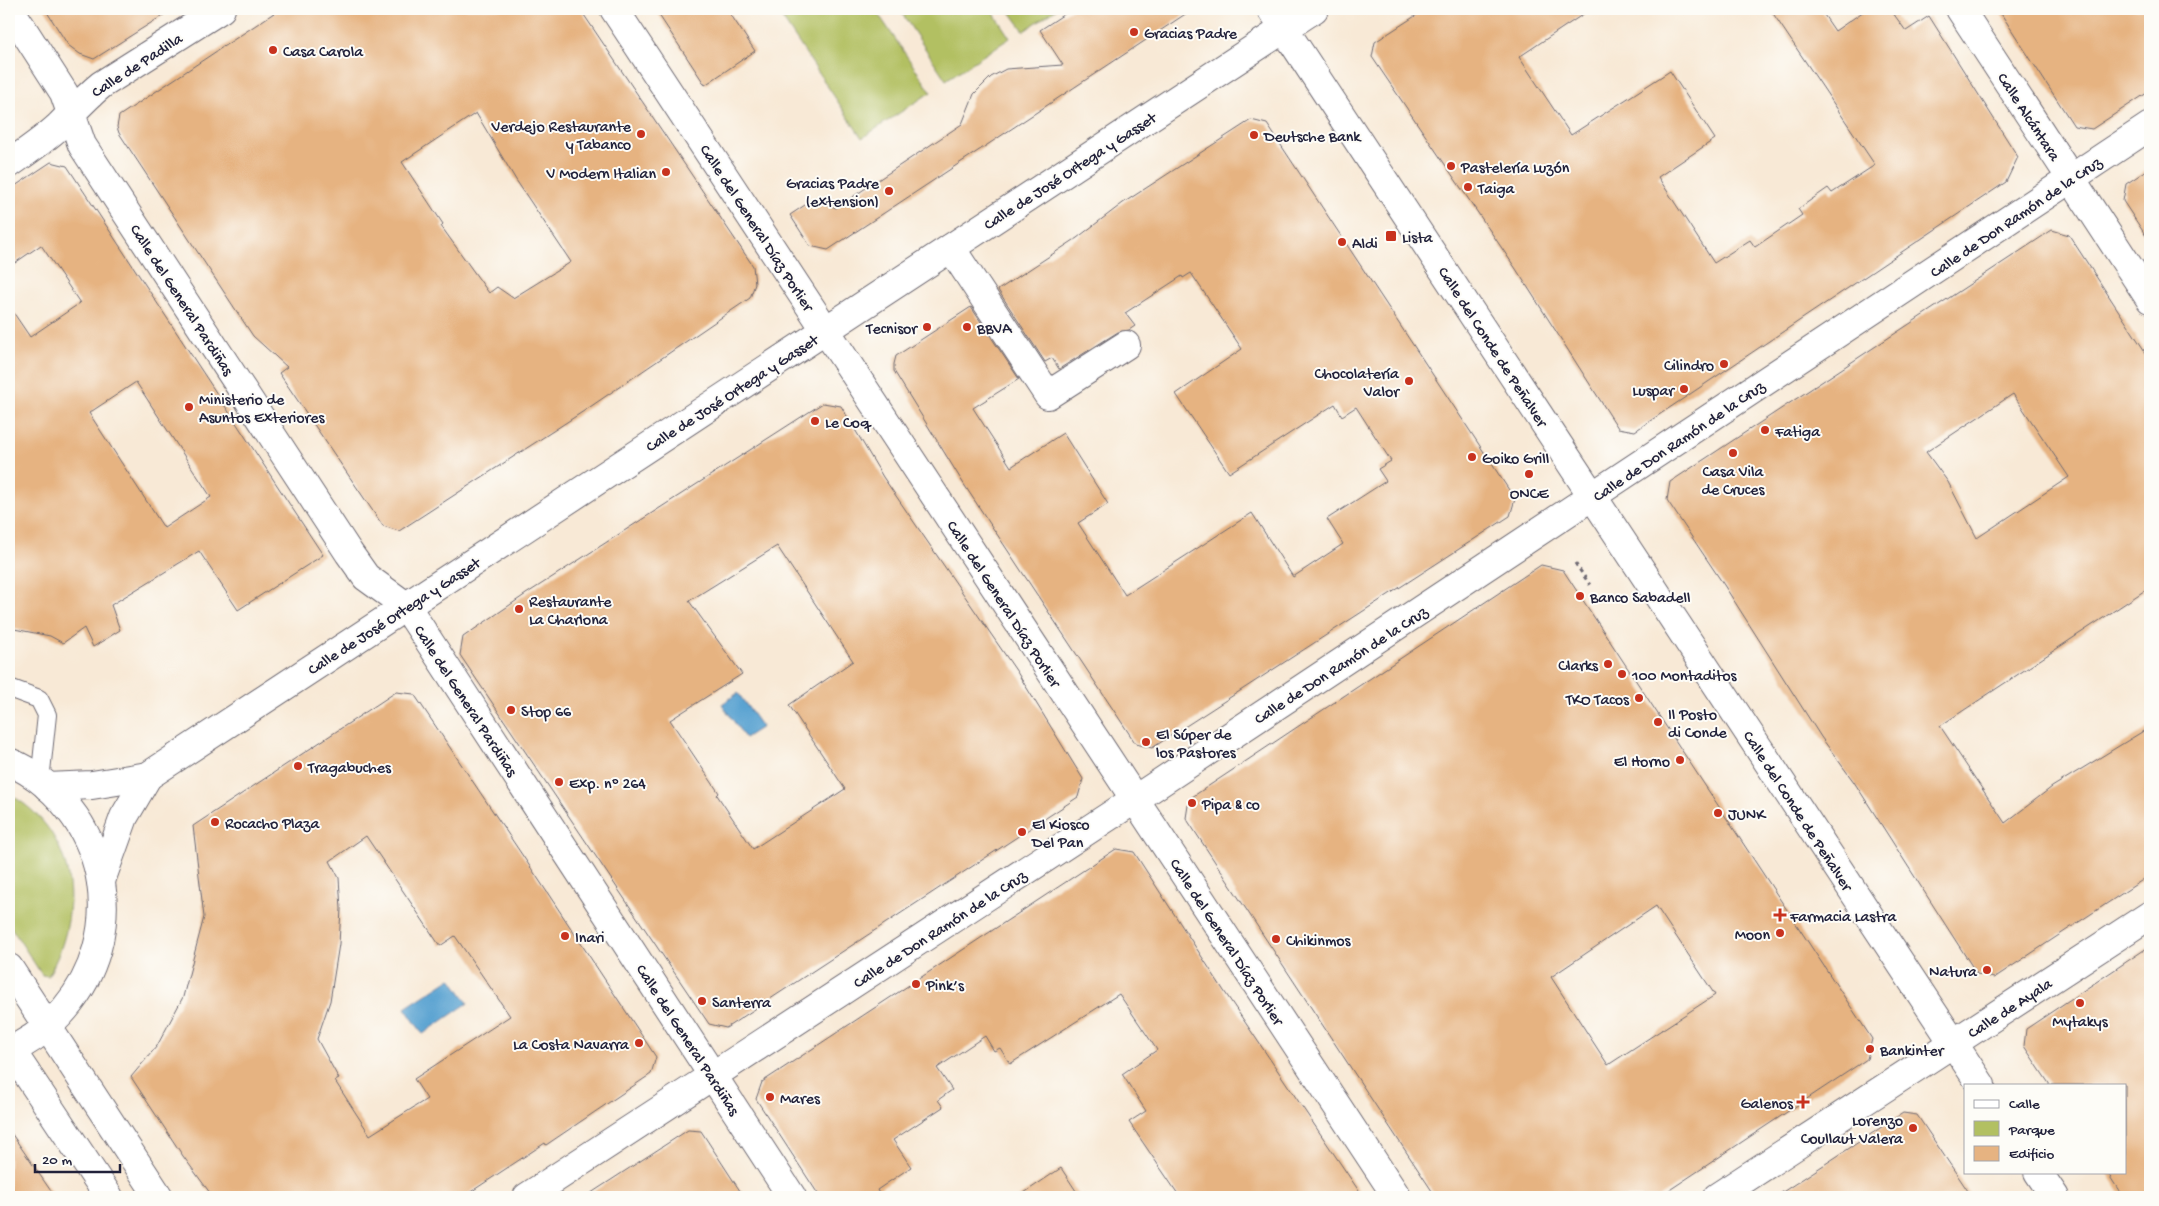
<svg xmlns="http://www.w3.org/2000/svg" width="2159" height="1206" font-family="'Gochi Hand',sans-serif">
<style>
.green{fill:#b2c062;stroke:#6a714e}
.water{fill:#5aa3d1;stroke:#3e6286}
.building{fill:#e6b381;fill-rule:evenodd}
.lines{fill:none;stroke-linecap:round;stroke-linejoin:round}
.lane-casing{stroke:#6d6871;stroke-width:20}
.street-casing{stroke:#6d6871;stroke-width:30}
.secondary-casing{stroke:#6d6871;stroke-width:30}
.path{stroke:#6d6871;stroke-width:3;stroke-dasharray:4 4;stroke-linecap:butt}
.lane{stroke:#fff;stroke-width:18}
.street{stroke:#fff;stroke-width:28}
.secondary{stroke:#fff;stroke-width:28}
.poi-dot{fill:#c8321e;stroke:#fdfcf7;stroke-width:2}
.labels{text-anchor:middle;stroke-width:4;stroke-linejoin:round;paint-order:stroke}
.poi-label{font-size:16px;fill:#22223b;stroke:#fdfcf7;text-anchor:start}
.street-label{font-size:16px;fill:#22223b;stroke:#fdfcf7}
</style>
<rect width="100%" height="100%" fill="#fdfcf7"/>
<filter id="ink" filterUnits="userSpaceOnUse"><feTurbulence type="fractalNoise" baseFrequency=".02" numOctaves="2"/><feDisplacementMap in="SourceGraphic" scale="10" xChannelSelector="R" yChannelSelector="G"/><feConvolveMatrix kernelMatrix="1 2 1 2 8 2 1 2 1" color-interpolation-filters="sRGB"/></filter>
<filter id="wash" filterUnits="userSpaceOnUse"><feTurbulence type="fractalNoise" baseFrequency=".0096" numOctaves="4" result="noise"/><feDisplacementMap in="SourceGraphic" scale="20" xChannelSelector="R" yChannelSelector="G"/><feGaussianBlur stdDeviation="1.12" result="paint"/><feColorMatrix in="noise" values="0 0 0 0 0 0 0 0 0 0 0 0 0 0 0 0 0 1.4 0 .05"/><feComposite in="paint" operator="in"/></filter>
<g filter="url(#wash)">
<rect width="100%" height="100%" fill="#f8e9d6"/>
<g class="green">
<polygon points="776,9 875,9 931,92 862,138"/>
<polygon points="899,9 991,9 1010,38 946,80"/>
<polygon points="1008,9 1056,9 1024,31"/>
<path d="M9 794C77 832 85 912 48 976L42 975 9 924Z"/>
</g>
<g class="water">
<polygon points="738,693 762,727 745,738 722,704"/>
<polygon points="451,978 468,1003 423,1034 405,1008"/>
</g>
<g id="blocks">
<g class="building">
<polygon points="45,9 173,9 94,59 80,54 68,45"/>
<path d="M280 9H580L753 266 755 284 750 298 587 409 399 531 383 526 279 373 287 367 253 336 119 133 117 127 119 116ZM476 113 516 180 571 262 513 298 497 287 489 293 441 226 443 224 402 162Z"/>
<polygon points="655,9 727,9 755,51 705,85"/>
<polygon points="1072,9 1193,9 828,250 810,246 790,215 814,199 836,208 962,124 974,94 991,77 1006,69 1063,65 1040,30"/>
<polygon points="1426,9 1591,9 1519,57 1571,135 1670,71 1715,139 1658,177 1714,263 1750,240 1755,247 1802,215 1798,209 1828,188 1832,193 1875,165 1770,9 1820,9 1835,31 1867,9 1890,9 1906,31 1929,16 2018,157 2006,182 1635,431 1618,428 1516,269 1372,57 1375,42"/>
<polygon points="1998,9 2150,9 2150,91 2092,129 2074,126"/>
<polygon points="1251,120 1267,124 1515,499 1510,516 1152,748 1136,744 965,486 894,371 894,364 896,356 971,307 1019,379 973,408 1011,467 1063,433 1108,504 1078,523 1125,595 1252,513 1293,577 1343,544 1327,519 1386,481 1378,469 1391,461 1356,407 1342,416 1335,404 1229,473 1176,394 1242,349 1191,273 1183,278 1182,276 1125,313 1135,326 1129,330 1118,332 1059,369 1052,358 1045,362 998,290 1077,238 1123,203"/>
<path d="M51 162 67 166 323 555 238 610 199 551 111 605 120 630 93 647 84 628 63 643 50 636 9 628V306L30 337 80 303 41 245 9 267V190ZM136 382 211 497 164 528 89 413Z"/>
<polygon points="2150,168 2150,242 2123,201 2126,184"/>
<path d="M2052 230 2069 235 2150 359V587L1940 726 2005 823 2052 787 2150 727V875L1994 978 1977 974 1854 782 1821 737 1724 585 1667 500 1670 482ZM2013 394 2069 477 1977 538 1948 482 1926 452Z"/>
<path d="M823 403 841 406 883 477 1017 672 1083 779 1078 797 726 1028 709 1024 460 655 463 637 526 594ZM777 546 853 661 789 705 845 789 753 849 717 795 719 793 670 720 742 674 689 601Z"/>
<path d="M1541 565 1563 570 1872 1039 1867 1059 1659 1197H1436L1186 818 1189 799ZM1656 906 1715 995 1608 1065 1551 977Z"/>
<path d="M396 692 414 694 539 880 656 1057 651 1074 546 1145 545 1143 463 1197H213L183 1156 131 1077 157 1046 183 997 204 917 193 826ZM366 836 440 946 455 936 510 1016 414 1079 427 1099 370 1135 335 1081 339 1079 317 1039 330 1001 339 944 341 909 339 878 330 861Z"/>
<polygon points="1116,849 1134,852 1224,991 1363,1197 1180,1197 1129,1122 1146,1111 1122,1074 1157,1050 1119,994 1010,1064 1000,1048 994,1051 985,1036 937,1068 952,1090 938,1100 943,1107 893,1140 911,1167 877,1190 881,1197 820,1197 756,1099 762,1082"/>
<polygon points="2150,946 2150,1197 2123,1197 2107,1172 2125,1172 2125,1085 2050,1085 2024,1046 2026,1029"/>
<polygon points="1903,1113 1917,1115 1972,1197 1775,1197"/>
<polygon points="9,1130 55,1197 9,1197"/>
<polygon points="688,1130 701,1131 744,1197 585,1197"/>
<polygon points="1061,1168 1080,1197 1018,1197"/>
</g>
</g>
</g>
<g filter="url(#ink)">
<use href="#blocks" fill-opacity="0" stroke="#6d6871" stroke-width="1"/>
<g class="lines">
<defs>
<polyline id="lane" points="9,688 39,699 47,715 40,781"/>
<g id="street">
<polyline points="10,9 64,93 82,145 349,553 366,577 406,606 792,1197"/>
<polyline points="614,9 1397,1197"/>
<polyline points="1960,9 2150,299"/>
<path d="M9 164C26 152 44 140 59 126 73 112 85 98 101 85L221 9"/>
<polyline points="951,248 1048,395 1126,345"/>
<polyline points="527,1197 1134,800 2150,126"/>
<polyline points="1717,1197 2150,915"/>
</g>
<g id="secondary">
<polyline points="1271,9 1981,1085"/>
<path d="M9 762C35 772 59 794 75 817 131 899 99 1010 9 1051"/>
<polyline points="48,787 92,785 148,776 1314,9"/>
<polyline points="101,881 124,817 148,776"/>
<polyline points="9,968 159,1197"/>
<polyline points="9,1047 109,1197"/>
<polyline points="2038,1172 2055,1197"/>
</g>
</defs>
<use href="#lane" class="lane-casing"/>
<use href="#street" class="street-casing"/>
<use href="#secondary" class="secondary-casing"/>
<polyline class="path" points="1575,563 1590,585"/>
<use href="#lane" class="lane"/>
<use href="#street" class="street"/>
<use href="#secondary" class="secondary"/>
</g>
</g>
<g class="poi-dot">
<circle cx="1134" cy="32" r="5"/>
<circle cx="273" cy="50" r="5"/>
<circle cx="641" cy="134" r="5"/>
<circle cx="1254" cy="135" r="5"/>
<circle cx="1451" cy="166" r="5"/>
<circle cx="666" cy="172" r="5"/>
<circle cx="1468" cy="187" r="5"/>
<circle cx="889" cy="191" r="5"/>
<rect x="1385" y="230" width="12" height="12" rx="2.5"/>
<circle cx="1342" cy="242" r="5"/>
<circle cx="927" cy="327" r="5"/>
<circle cx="967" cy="327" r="5"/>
<circle cx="1724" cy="364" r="5"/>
<circle cx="1409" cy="381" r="5"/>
<circle cx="1684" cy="389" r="5"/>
<circle cx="189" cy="407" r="5"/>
<circle cx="815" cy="421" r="5"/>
<circle cx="1765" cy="430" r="5"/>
<circle cx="1733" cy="453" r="5"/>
<circle cx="1472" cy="457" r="5"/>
<circle cx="1529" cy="474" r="5"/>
<circle cx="1580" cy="596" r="5"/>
<circle cx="519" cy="609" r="5"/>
<circle cx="1608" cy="664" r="5"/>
<circle cx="1622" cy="674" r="5"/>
<circle cx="1639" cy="698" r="5"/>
<circle cx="511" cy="710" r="5"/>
<circle cx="1658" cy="722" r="5"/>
<circle cx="1146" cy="742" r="5"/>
<circle cx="1680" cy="760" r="5"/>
<circle cx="298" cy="766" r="5"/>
<circle cx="559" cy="782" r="5"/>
<circle cx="1192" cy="803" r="5"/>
<circle cx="1718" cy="813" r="5"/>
<circle cx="215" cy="822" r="5"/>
<circle cx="1022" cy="832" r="5"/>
<path d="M1777.5 907.5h5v5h5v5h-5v5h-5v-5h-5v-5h5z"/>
<circle cx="1780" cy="933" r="5"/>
<circle cx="565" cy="936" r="5"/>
<circle cx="1276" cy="939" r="5"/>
<circle cx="1987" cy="970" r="5"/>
<circle cx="916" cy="984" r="5"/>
<circle cx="702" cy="1001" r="5"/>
<circle cx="2080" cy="1003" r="5"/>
<circle cx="639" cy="1043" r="5"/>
<circle cx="1870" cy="1049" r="5"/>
<circle cx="770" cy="1097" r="5"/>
<path d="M1800.5 1094.5h5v5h5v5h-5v5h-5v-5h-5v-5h5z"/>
<circle cx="1913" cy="1128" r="5"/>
</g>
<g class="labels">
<g class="poi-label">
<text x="1144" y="38">Gracias Padre</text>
<text x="283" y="56">Casa Carola</text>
<text x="631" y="131" text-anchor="end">Verdejo Restaurante<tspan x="631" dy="18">y Tabanco</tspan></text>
<text x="1264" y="141">Deutsche Bank</text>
<text x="1461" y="172">Pastelería Luzón</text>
<text x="656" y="178" text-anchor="end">V Modern Italian</text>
<text x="879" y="188" text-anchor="end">Gracias Padre<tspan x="879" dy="18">(extension)</tspan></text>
<text x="1478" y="193">Taiga</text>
<text x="1402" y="242">Lista</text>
<text x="1352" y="248">Aldi</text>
<text x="917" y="333" text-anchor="end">Tecnisor</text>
<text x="977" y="333">BBVA</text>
<text x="1714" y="370" text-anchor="end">Cilindro</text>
<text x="1399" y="378" text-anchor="end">Chocolatería<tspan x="1399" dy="18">Valor</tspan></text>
<text x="1674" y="395" text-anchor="end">Luspar</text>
<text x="199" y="404">Ministerio de<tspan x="199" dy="18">Asuntos Exteriores</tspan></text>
<text x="825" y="427">Le Coq</text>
<text x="1775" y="436">Fatiga</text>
<text x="1482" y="463">Goiko Grill</text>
<text x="1733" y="476" text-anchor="middle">Casa Vila<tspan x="1733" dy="18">de Cruces</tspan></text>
<text x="1529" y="498" text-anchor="middle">ONCE</text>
<text x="1590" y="602">Banco Sabadell</text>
<text x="529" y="606">Restaurante<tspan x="529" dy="18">La Charlona</tspan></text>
<text x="1598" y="670" text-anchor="end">Clarks</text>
<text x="1632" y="680">100 Montaditos</text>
<text x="1629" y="704" text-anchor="end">TKO Tacos</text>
<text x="521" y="716">Stop 66</text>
<text x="1668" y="719">Il Posto<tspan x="1668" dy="18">di Conde</tspan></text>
<text x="1156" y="739">El Súper de<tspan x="1156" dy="18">los Pastores</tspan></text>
<text x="1670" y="766" text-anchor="end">El Horno</text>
<text x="308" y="772">Tragabuches</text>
<text x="569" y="788">Exp. nº 264</text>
<text x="1202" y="809">Pipa &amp; co</text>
<text x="1728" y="819">JUNK</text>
<text x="225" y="828">Rocacho Plaza</text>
<text x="1032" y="829">El Kiosco<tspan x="1032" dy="18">Del Pan</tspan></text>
<text x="1790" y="921">Farmacia Lastra</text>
<text x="1770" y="939" text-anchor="end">Moon</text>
<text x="575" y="942">Inari</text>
<text x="1286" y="945">Chikinmos</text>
<text x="1977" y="976" text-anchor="end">Natura</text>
<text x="926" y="990">Pink’s</text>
<text x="712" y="1007">Santerra</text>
<text x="2080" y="1026" text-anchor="middle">Mytakys</text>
<text x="629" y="1049" text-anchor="end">La Costa Navarra</text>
<text x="1880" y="1055">Bankinter</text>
<text x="780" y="1103">Mares</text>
<text x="1793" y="1108" text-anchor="end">Galenos</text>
<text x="1903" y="1125" text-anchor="end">Lorenzo<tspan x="1903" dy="18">Coullaut Valera</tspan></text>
</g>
<g class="street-label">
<text transform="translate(136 64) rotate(-33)" y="6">Calle de Padilla</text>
<text transform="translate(2030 116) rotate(57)" y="6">Calle Alcántara</text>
<text transform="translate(1069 170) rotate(-33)" y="6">Calle de José Ortega y Gasset</text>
<text transform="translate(2015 216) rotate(-34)" y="6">Calle de Don Ramón de la Cruz</text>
<text transform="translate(758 227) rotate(57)" y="6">Calle del General Díaz Porlier</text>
<text transform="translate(183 299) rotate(57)" y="6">Calle del General Pardiñas</text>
<text transform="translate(1494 346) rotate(57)" y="6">Calle del Conde de Peñalver</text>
<text transform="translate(731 392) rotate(-33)" y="6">Calle de José Ortega y Gasset</text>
<text transform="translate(1678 440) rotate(-34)" y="6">Calle de Don Ramón de la Cruz</text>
<text transform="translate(1005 603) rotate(57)" y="6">Calle del General Díaz Porlier</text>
<text transform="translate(393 615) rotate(-33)" y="6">Calle de José Ortega y Gasset</text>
<text transform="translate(1340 664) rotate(-33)" y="6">Calle de Don Ramón de la Cruz</text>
<text transform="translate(467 700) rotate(57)" y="6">Calle del General Pardiñas</text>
<text transform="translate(1799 810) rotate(57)" y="6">Calle del Conde de Peñalver</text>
<text transform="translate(939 928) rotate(-33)" y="6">Calle de Don Ramón de la Cruz</text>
<text transform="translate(1228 941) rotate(57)" y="6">Calle del General Díaz Porlier</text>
<text transform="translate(2009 1007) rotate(-33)" y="6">Calle de Ayala</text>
<text transform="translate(689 1039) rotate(57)" y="6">Calle del General Pardiñas</text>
</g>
</g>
<rect width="2159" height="1206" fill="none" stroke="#fdfcf7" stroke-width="30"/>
<rect x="1964" y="1084" width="162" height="90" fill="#fdfcf7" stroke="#a5a5ac"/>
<rect x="1974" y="1100" width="25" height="8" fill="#ffffff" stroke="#a5a5ac"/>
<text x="2009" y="1108" font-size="15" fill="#22223b">Calle</text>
<rect x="1974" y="1121" width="25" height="15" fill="#b2c062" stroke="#a5a5ac"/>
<text x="2009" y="1134" font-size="15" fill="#22223b">Parque</text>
<rect x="1974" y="1146" width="25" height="15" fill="#e6b381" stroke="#a5a5ac"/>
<text x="2009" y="1158" font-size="15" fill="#22223b">Edificio</text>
<path d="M35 1164v8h85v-8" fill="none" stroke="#22223b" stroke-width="2.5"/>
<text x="42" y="1164" font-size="15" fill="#22223b" stroke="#fdfcf7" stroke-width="4" paint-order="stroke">20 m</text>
</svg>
